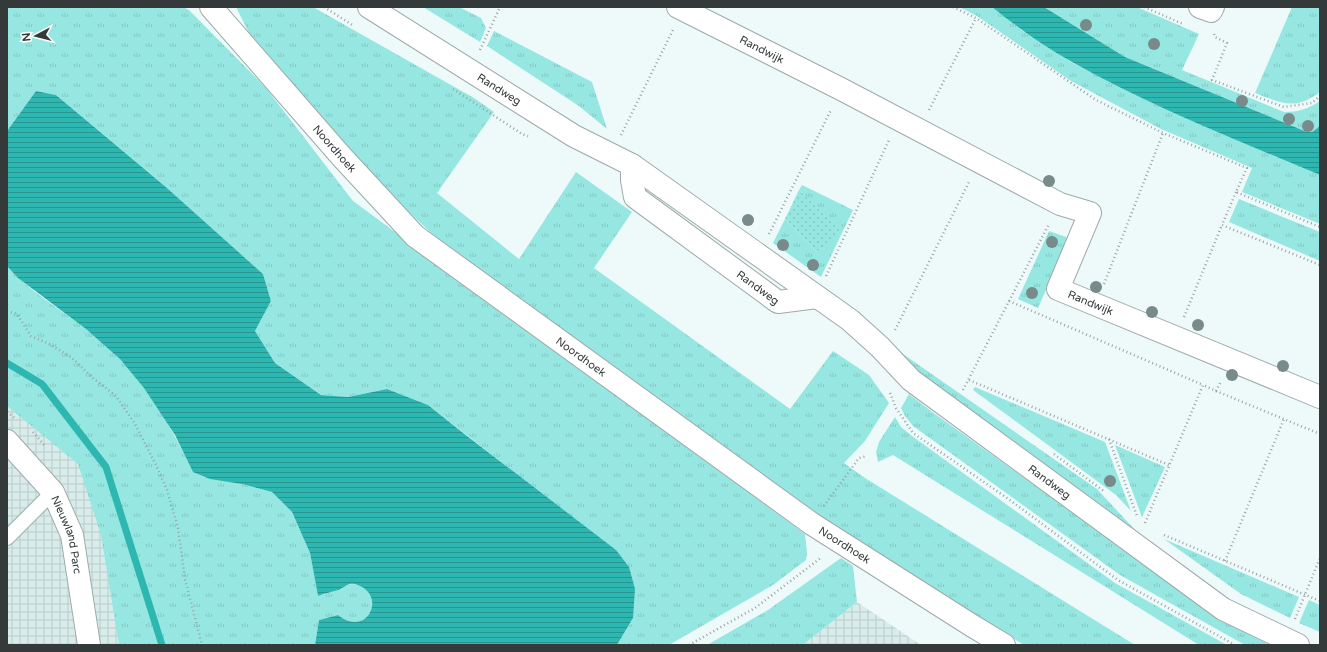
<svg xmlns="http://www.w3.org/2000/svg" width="1327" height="652" font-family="'Varela Round',sans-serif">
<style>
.industrial{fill:url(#industrial-grid)}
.grass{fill:url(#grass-tufts)}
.park{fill:url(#park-dots)}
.water{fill:url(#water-rules)}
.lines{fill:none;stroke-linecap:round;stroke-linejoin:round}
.stream{stroke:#2eb7b0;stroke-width:7}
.lane-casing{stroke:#9eaaa9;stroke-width:16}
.street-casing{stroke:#9eaaa9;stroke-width:24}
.path{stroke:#9aa3a3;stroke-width:2.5;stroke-dasharray:1 3;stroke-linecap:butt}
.lane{stroke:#fff;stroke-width:14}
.street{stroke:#fff;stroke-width:22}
.tree{fill:#788a89}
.labels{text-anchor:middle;stroke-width:3.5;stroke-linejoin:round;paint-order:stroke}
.street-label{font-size:11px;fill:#343939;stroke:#fff}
</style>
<defs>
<pattern id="industrial-grid" width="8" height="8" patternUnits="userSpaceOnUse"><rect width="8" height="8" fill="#d8edeb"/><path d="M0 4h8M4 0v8" fill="none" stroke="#baccca"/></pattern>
<pattern id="grass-tufts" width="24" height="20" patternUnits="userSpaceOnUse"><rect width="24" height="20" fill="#96e7e1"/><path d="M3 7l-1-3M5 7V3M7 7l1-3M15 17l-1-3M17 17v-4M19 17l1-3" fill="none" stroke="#82c7c2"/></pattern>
<pattern id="park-dots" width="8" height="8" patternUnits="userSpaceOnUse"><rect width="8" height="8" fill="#96e7e1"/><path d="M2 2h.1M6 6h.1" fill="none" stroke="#82c7c2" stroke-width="1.8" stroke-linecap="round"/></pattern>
<pattern id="water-rules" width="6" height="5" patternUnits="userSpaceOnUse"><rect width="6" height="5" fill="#2eb7b0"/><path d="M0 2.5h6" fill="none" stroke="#289690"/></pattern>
</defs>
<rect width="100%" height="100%" fill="#edfaf9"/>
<g class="industrial">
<polygon points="7,402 84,459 108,530 124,645 7,645"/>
<polygon points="857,602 921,645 803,645"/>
</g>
<g class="grass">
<polygon points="7,7 183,7 189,10 266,88 353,201 805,534 807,553 806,560 773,585 669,645 617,645 633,618 515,473 428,405 387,389 348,397 321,395 275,363 255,331 271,301 263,274 167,188 56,95 36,91 7,131"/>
<polygon points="236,7 313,7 474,98 494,112 437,193 519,259 576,172 632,212 594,268 790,409 833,351 869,375 889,403 865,441 844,463 865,478 1135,645 1024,645 727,459 488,286 369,175 254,43"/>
<polygon points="423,7 459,7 481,18 486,28 480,42"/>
<polygon points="959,7 992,7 1023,31 1071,62 1131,92 1320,175 1320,224 1242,192 1252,168 1161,129 1071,81 977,16"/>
<path d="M1044 7H1137L1199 34 1182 70 1284 112C1298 112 1308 109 1320 101V126L1312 132H1307L1125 57Z"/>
<path d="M1292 7H1320V92C1295 111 1282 103 1255 93Z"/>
<polygon points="494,31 592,82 607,129 579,106 487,46"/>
<polygon points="802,185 853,210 821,277 773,243 785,219 817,252 840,232 799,190"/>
<polygon points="1239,199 1320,232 1320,261 1229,222"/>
<polygon points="1049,231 1069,238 1038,308 1018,299"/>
<path d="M7 266C29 291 59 308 86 329 97 338 110 348 120 359 151 390 174 433 193 471L272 492 292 512 310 553 318 596C325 593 332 592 339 590 344 588 347 584 353 584 383 586 375 630 349 621 345 620 341 617 338 615L319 620 315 645H119L101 535 78 464 7 406Z"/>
<polygon points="890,345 1097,489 1137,532 921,376"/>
<polygon points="975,387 1105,442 1131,511 1116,495 973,390"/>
<polygon points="909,394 931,411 1161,576 1236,627 1270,645 1245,645 1120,575 913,426 905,416 901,408"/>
<polygon points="895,417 901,427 912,436 1115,583 1227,645 1199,645 893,455 878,462 876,452 879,442"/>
<polygon points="1115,445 1165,467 1142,517"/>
<polygon points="1164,539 1299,597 1290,618 1241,594"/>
<polygon points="841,558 853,566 857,602 803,645 707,645 768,610"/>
<polygon points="1309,600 1320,605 1320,632 1299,623"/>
</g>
<polygon class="park" points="799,190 841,232 817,252 785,219"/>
<g class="water">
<path d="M992 7H1044L1125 57 1307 132H1312L1320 126V175C1237 140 1150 106 1072 62 1043 46 1017 27 992 7Z"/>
<path d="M36 91 56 95 167 188 263 274 271 301 255 331 275 363 321 395 348 397 387 389 428 405 467 436 616 550 629 567 635 589 633 618 617 645H315L319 620 338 615C341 617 345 620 349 621 370 628 382 598 362 587 358 585 354 583 350 584 346 585 343 588 339 590 332 592 325 593 318 596L310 553 292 512 272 492 242 484 210 479 193 472 175 435 144 388 120 359 86 329 18 278 7 266V131Z"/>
</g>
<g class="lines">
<polyline class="stream" points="7,363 42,384 106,467 162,645"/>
<defs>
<polyline id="lane" points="7,538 53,492"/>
<g id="street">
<path id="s1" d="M211 7 341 156 415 236 812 524 971 625 1004 645"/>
<path id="s2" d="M369 7 574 136 632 165 850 320 880 347 911 380 1223 609 1298 645"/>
<path id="s3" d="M678 7 841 89 1060 204 1090 213 1058 289 1320 397"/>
<polyline points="1200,7 1211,11 1213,7"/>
<path id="s4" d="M632 165V180L635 197 778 302 817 297"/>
<path id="s5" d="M7 441 53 492 72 535 89 645"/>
</g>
</defs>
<use href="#lane" class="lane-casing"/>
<use href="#street" class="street-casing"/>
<g class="path">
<polyline points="324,7 354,26"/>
<polyline points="953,7 976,18 1096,100 1163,133 1247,168 1236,192 1320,227"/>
<polyline points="1144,7 1183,24"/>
<polyline points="1214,34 1215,37 1227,43 1212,80 1284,107 1312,103 1320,96"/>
<polyline points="480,50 500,7"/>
<polyline points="453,89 522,134 528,136"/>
<polyline points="929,110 976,18"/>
<polyline points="621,135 673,30"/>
<polyline points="1236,192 1222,225 1320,265"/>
<polyline points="769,234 831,110"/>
<polyline points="826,276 889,140"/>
<polyline points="1104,284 1163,133"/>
<polyline points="1009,301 1203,385"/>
<polyline points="7,311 17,314 31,336 49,344 71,357 93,378 116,396 135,424 156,465 167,490 178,528 185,579 202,645"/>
<polyline points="1184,317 1222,225"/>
<polyline points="895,330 969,182"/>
<polyline points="969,380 1169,465"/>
<polyline points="963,390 1049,224"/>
<polyline points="1216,391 1320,434"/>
<polyline points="890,393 896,408 913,433 1007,498 1118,580 1235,645"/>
<polyline points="7,412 16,419"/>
<polyline points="33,432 44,445"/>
<polyline points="1109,439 1137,516"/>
<polyline points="1054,454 1105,492"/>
<polyline points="824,506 859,458 867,456"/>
<polyline points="1145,523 1203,385 1216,391 1221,381"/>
<polyline points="1164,535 1320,601"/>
<polyline points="1225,561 1284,419"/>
<polyline points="1295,619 1320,558"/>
<polyline points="689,645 755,608 822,557"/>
</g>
<use href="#lane" class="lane"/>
<use href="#street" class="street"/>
</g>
<g class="tree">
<circle cx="1086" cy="25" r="6"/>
<circle cx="1154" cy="44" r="6"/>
<circle cx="1242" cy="101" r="6"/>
<circle cx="1289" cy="119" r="6"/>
<circle cx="1308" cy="126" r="6"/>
<circle cx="1049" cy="181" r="6"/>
<circle cx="748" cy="220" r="6"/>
<circle cx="1052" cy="242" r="6"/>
<circle cx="783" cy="245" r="6"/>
<circle cx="813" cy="265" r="6"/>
<circle cx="1096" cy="287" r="6"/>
<circle cx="1032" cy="293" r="6"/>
<circle cx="1152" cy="312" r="6"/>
<circle cx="1198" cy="325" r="6"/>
<circle cx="1283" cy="366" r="6"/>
<circle cx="1232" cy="375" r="6"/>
<circle cx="1110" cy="481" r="6"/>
</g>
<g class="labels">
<g class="street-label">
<text dy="4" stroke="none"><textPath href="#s3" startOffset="94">Randwijk</textPath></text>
<text dy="4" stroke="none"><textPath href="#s2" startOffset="154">Randweg</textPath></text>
<text dy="4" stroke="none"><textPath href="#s1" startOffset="188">Noordhoek</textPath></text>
<text dy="4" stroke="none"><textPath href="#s4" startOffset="185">Randweg</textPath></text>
<text dy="4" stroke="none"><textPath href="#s3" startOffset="579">Randwijk</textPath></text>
<text dy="4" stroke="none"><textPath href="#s1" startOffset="512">Noordhoek</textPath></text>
<text dy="4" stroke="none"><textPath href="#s2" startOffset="832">Randweg</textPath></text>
<text dy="4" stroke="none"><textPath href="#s5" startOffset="114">Nieuwland Parc</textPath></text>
<text dy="4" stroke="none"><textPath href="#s1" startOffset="836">Noordhoek</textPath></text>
</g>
</g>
<rect width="1327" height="652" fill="none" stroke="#343939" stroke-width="16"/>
<g transform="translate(36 36) rotate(263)" stroke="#ffffff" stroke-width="3" paint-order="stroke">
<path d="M0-3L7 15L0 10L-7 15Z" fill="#343939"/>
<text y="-6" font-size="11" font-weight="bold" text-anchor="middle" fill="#343939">N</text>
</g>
</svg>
